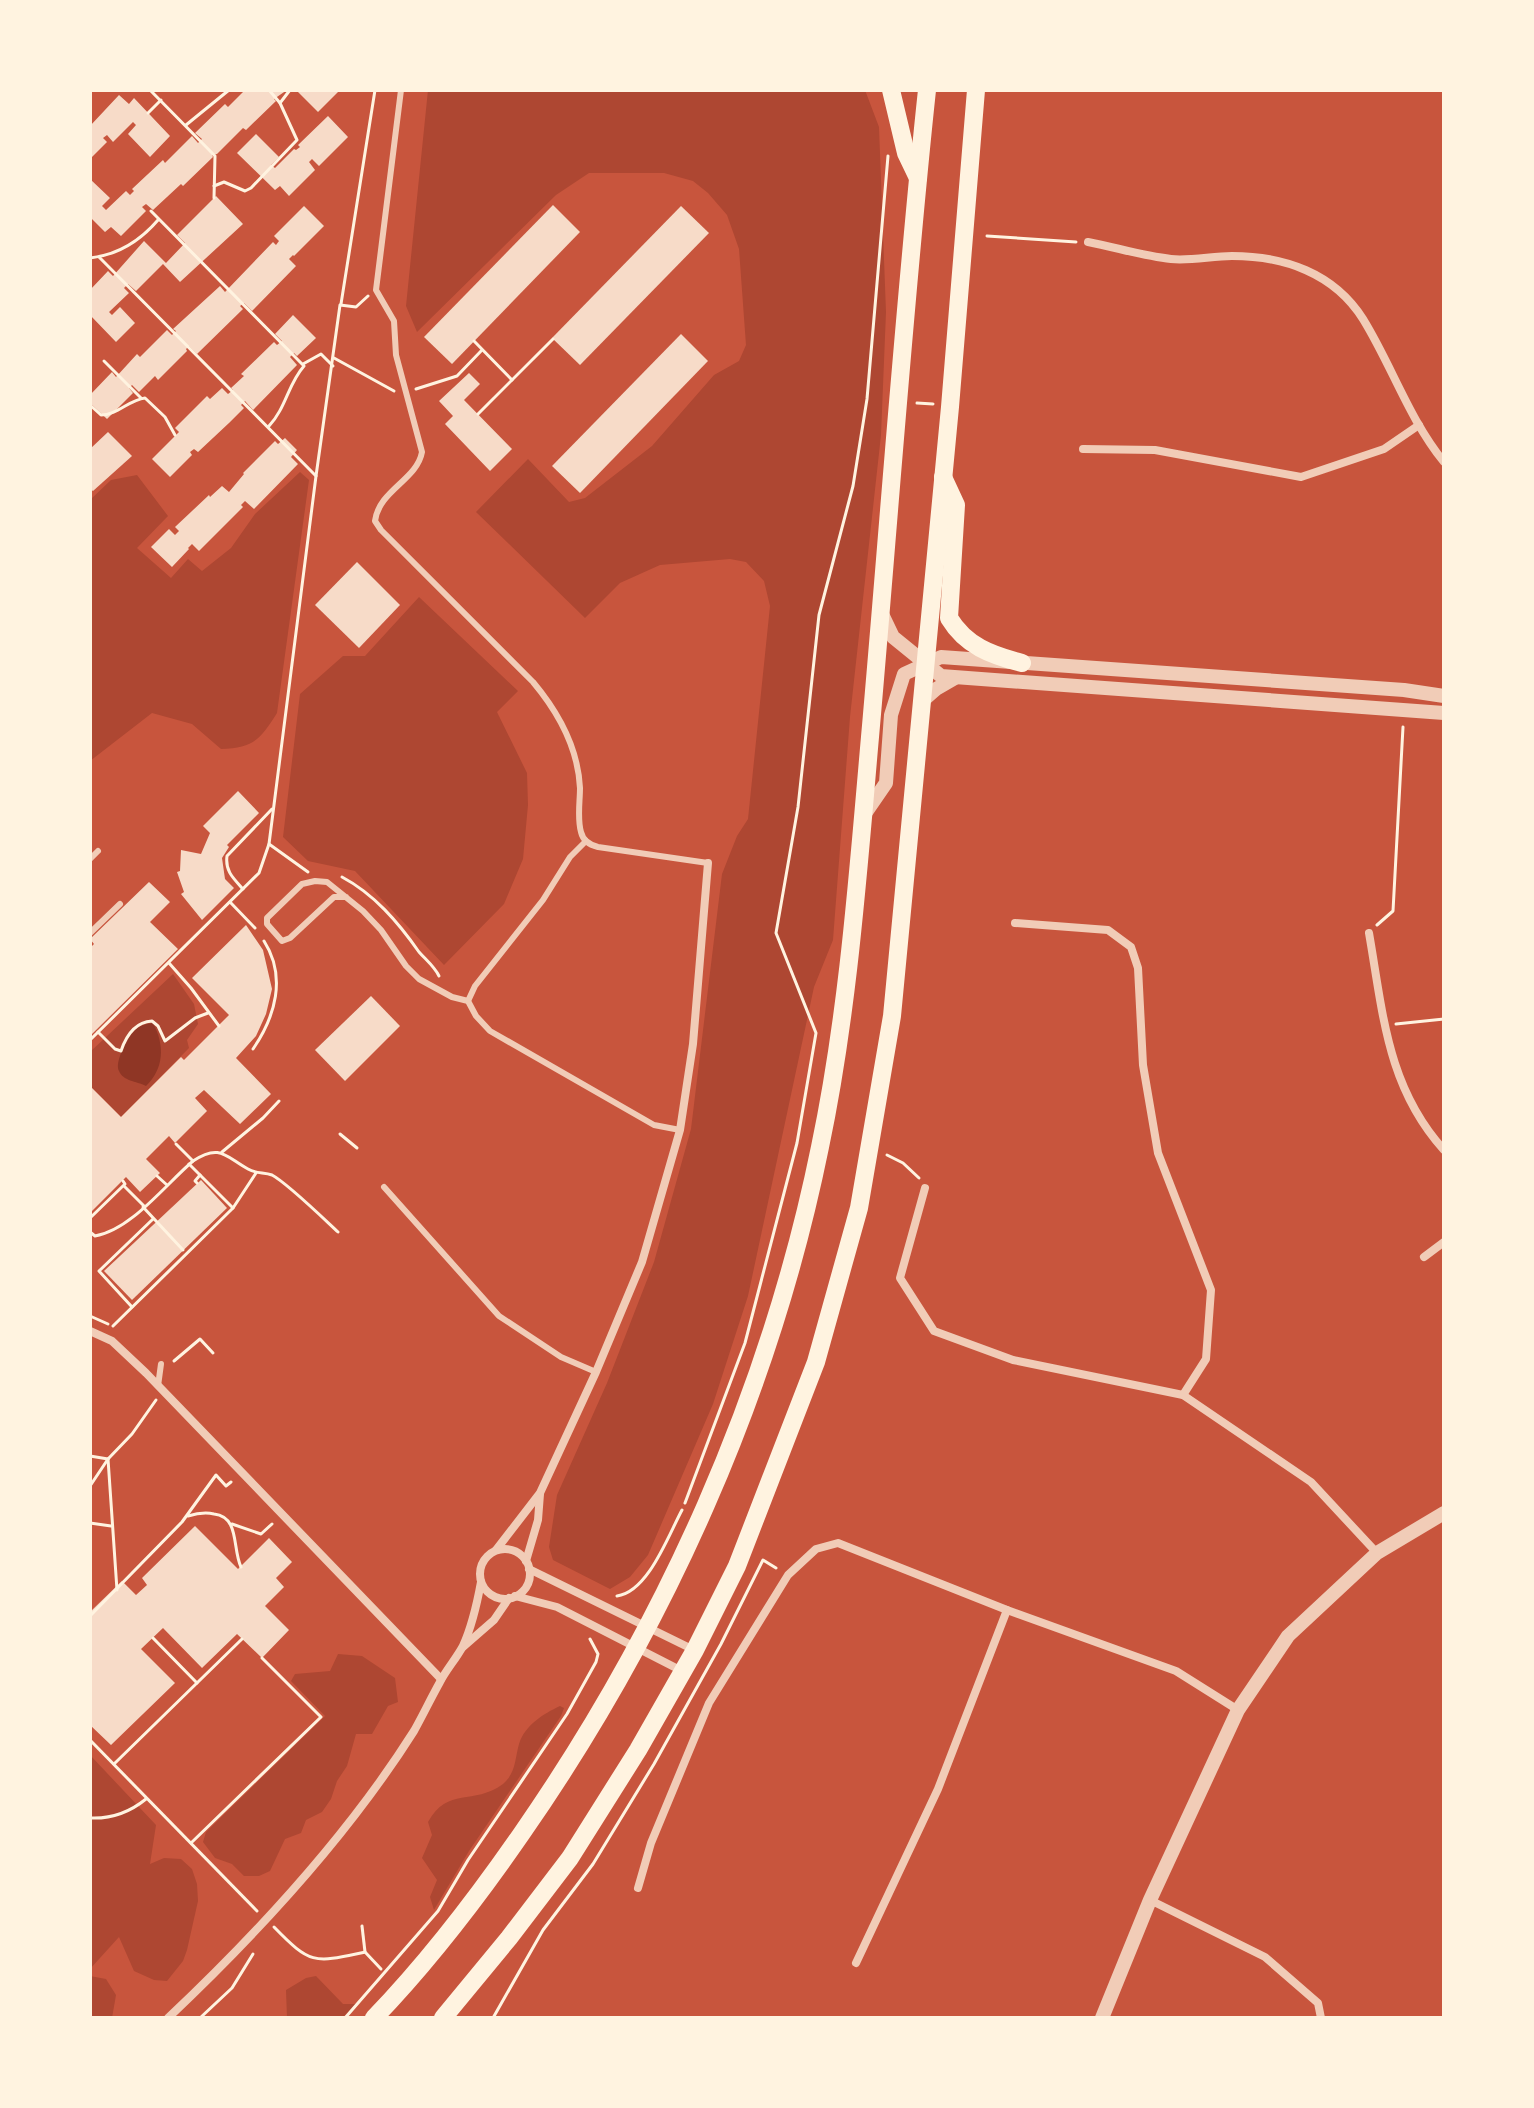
<svg xmlns="http://www.w3.org/2000/svg" width="1534" height="2108" font-family="'Open Sans',sans-serif">
<style>
.green{fill:#ae4732}
.water{fill:#8f3625}
.building{fill:#f7dbc8}
.lines{fill:none;stroke-linecap:round;stroke-linejoin:round}
.path{stroke:#fff3e0;stroke-width:3}
.service{stroke:#f1ccb7;stroke-width:6}
.minor{stroke:#f1ccb7;stroke-width:8}
.tertiary{stroke:#f1ccb7;stroke-width:14}
.trunk{stroke:#fff3e0;stroke-width:18}
</style>
<rect width="100%" height="100%" fill="#c8553d"/>
<g class="green">
<polygon points="428,90 865,90 879,127 886,312 881,435 850,717 833,940 814,987 748,1296 713,1404 648,1555 630,1577 610,1589 553,1560 549,1547 557,1495 607,1383 654,1262 691,1129 722,874 737,836 748,819 770,606 764,581 746,562 730,559 660,565 620,583 585,618 476,512 528,459 569,502 585,498 652,446 714,375 739,361 746,345 739,249 727,215 708,193 693,181 664,173 589,173 556,195 417,332 406,306"/>
<path d="M300 472 309 480 277 713C260 740 253 748 221 749L192 724 152 713 90 761V500L111 480 137 475 168 516 137 548 171 578 188 559 202 571 231 548 255 514Z"/>
<polygon points="419,597 518,691 497,712 527,773 528,805 523,859 504,904 444,965 355,871 308,861 283,837 300,694 343,656 365,656"/>
<polygon points="173,974 194,1004 198,1024 187,1040 189,1048 121,1117 90,1086 90,1052"/>
<polygon points="338,1654 362,1656 395,1678 398,1702 388,1706 372,1734 356,1734 347,1766 337,1781 331,1799 322,1812 306,1820 301,1833 285,1839 270,1871 259,1876 244,1876 232,1864 215,1858 203,1842 206,1832 325,1716 291,1681 295,1674 330,1671"/>
<path d="M560 1706 564 1708 561 1716 469 1851 434 1910 430 1897 437 1880 422 1858 432 1835 428 1822C448 1786 473 1806 503 1784 516 1773 515 1758 519 1744 525 1725 543 1714 560 1706Z"/>
<polygon points="90,1755 156,1825 150,1864 164,1858 181,1859 192,1869 197,1884 198,1901 187,1950 183,1961 167,1981 154,1980 134,1971 119,1937 90,1969"/>
<polygon points="90,1976 106,1979 116,1995 112,2018 90,2018"/>
<polygon points="316,1976 343,2004 356,2004 342,2018 287,2018 286,1990 306,1978"/>
</g>
<path class="water" d="M153 1023C165 1045 164 1069 146 1086 136 1081 123 1081 119 1071 114 1062 128 1037 135 1030 141 1025 146 1024 153 1023Z"/>
<g class="building">
<polygon points="245,90 287,90 274,99 276,101 246,130 243,128 217,154 212,155 213,157 183,186 181,184 153,210 146,204 142,207 146,211 121,236 111,227 105,232 90,217 90,179 110,198 102,206 106,210 126,191 130,195 134,191 132,189 163,160 165,163 192,136 198,143 202,139 195,133 225,104 228,107"/>
<polygon points="296,90 336,90 338,92 318,112"/>
<polygon points="119,95 129,104 134,98 170,136 150,157 128,134 136,125 133,122 113,142 107,135 103,138 107,142 90,159 90,126"/>
<polygon points="328,116 348,137 319,166 312,159 309,162 315,170 289,196 280,186 275,190 237,153 256,134 279,157 271,165 275,168 294,149 296,150 300,147 298,145"/>
<polygon points="216,196 243,224 180,282 163,264 136,291 128,284 124,288 129,293 109,312 112,315 120,307 135,323 116,342 90,315 90,290 108,271 113,276 144,241 166,263 185,243 177,235"/>
<polygon points="553,205 580,232 452,364 424,337"/>
<polygon points="304,206 324,226 294,256 293,255 289,259 296,266 252,311 244,303 240,306 243,309 197,354 189,346 186,349 187,351 158,380 155,376 139,392 132,385 129,388 133,393 107,419 90,403 90,395 112,372 116,377 137,354 140,357 167,330 172,335 176,331 173,329 220,286 225,292 273,242 276,245 279,241 274,236"/>
<polygon points="681,206 709,233 580,365 552,338"/>
<polygon points="293,315 316,338 297,356 294,353 290,357 297,365 253,410 245,401 241,405 244,408 229,423 198,452 194,449 190,452 192,455 170,477 152,459 179,432 175,428 207,396 210,399 222,388 228,394 233,390 231,388 244,376 241,374 274,342 277,345 282,341 275,334"/>
<polygon points="681,334 708,361 580,493 552,466"/>
<polygon points="469,373 480,384 464,400 512,449 490,471 445,424 453,416 439,401"/>
<polygon points="108,432 132,456 93,491 90,489 90,449"/>
<polygon points="285,438 297,450 291,457 298,464 254,509 245,501 241,505 243,507 199,551 192,544 188,548 189,549 172,567 151,547 169,529 175,535 179,531 175,527 209,495 210,497 222,486 229,492 244,474 243,473 275,441 278,444"/>
<polygon points="357,562 400,605 359,648 315,605"/>
<polygon points="238,791 259,813 227,845 229,847 222,858 225,879 234,888 202,920 181,894 184,892 177,872 180,871 181,850 201,854 210,833 203,826"/>
<polygon points="149,882 170,902 150,922 178,949 90,1036 90,948 94,944 90,939"/>
<polygon points="246,925 263,950 272,989 266,1014 256,1036 236,1058 271,1094 240,1124 204,1090 195,1098 207,1111 175,1143 169,1136 146,1159 160,1173 140,1192 126,1177 90,1213 90,1086 121,1117 181,1057 184,1060 229,1015 192,978"/>
<polygon points="371,996 400,1026 345,1081 315,1050"/>
<polygon points="201,1180 227,1208 132,1300 104,1271"/>
<polygon points="195,1526 238,1569 269,1538 292,1562 276,1578 284,1587 265,1606 289,1630 262,1658 237,1634 202,1668 163,1628 141,1649 175,1683 111,1745 90,1725 90,1612 122,1581 136,1595 147,1585 142,1578"/>
</g>
<g class="lines">
<g class="path">
<polyline points="150,90 215,156 214,198"/>
<polyline points="280,103 290,90"/>
<polyline points="148,113 161,100"/>
<polyline points="186,125 229,90"/>
<polyline points="214,186 224,182 245,191 251,188 297,140 280,103 269,90"/>
<path d="M151 211 304 366C288 384 286 408 269 426"/>
<polyline points="987,236 1076,242"/>
<polyline points="99,257 316,476"/>
<path d="M90 258C117 255 140 241 158 220"/>
<polyline points="341,304 375,90"/>
<polyline points="474,341 512,380"/>
<polyline points="334,358 394,391"/>
<polyline points="104,361 141,398"/>
<polyline points="303,364 321,354 333,366"/>
<polyline points="416,389 457,376 482,350"/>
<polyline points="917,403 933,404"/>
<path d="M90 405 101 415C117 415 129 400 145 398L165 417 175 435"/>
<polyline points="478,414 553,339"/>
<polyline points="269,844 308,872"/>
<path d="M342 877C374 894 398 922 419 952 426 960 434 966 439 976"/>
<path d="M243 889C233 878 225 871 227 856L272 809"/>
<polyline points="230,902 255,928"/>
<polyline points="1377,925 1393,911 1403,727"/>
<polyline points="169,963 191,988 219,1026"/>
<polyline points="1396,1024 1444,1019"/>
<path d="M98 1032 115 1049 121 1051C126 1036 135 1022 152 1021L158 1026 165 1041 195 1018 208 1013"/>
<polyline points="90,1040 259,873 269,844 316,476 340,305 356,307 368,296"/>
<path d="M253 1049C275 1017 287 977 264 941"/>
<polyline points="340,1134 357,1148"/>
<polyline points="176,1144 193,1161"/>
<polyline points="222,1152 263,1118 279,1101"/>
<polyline points="887,1155 903,1163 919,1178"/>
<polyline points="157,1176 167,1185"/>
<polyline points="197,1183 195,1181 200,1175"/>
<polyline points="124,1186 144,1206"/>
<polyline points="143,1207 183,1250"/>
<polyline points="233,1208 256,1173"/>
<polyline points="90,1218 125,1184 123,1181"/>
<path d="M90 1232 95 1236C131 1230 166 1184 193 1161 220 1143 226 1157 248 1169 256 1174 264 1172 272 1175 287 1183 324 1219 338 1232"/>
<polyline points="132,1307 99,1271 153,1219"/>
<polyline points="90,1316 108,1324"/>
<polyline points="113,1326 233,1208 189,1164"/>
<polyline points="174,1361 200,1339 213,1353"/>
<polyline points="90,1456 108,1459 132,1434 156,1400"/>
<polyline points="108,1459 117,1590"/>
<polyline points="90,1486 108,1459"/>
<polyline points="685,1503 745,1343 797,1143 816,1033 776,933 798,807 819,615 853,486 867,399 888,156"/>
<path d="M188 1516C198 1513 205 1512 214 1514 240 1517 232 1548 241 1567"/>
<polyline points="90,1523 111,1526"/>
<polyline points="232,1524 261,1534 272,1524"/>
<path d="M617 1596C648 1592 668 1536 682 1510"/>
<polyline points="90,1616 182,1522 216,1475 226,1486 231,1482"/>
<polyline points="153,1638 197,1683"/>
<polyline points="90,1740 257,1911"/>
<polyline points="114,1764 242,1639"/>
<path d="M90 1818C110 1819 130 1812 146 1799"/>
<polyline points="191,1843 321,1717 262,1658"/>
<polyline points="362,1926 365,1952"/>
<path d="M274 1927C311 1965 314 1963 365 1952L381 1969"/>
<polyline points="200,2018 232,1988 253,1954"/>
<polyline points="345,2018 438,1911 468,1860 567,1714 596,1662 598,1654 590,1639"/>
<polyline points="493,2018 543,1930 593,1864 654,1764 721,1644 763,1560 776,1568"/>
</g>
<g class="service">
<path d="M401 90 376 290 394 321 396 355 422 452C417 480 379 490 375 521L381 530 533 682C559 713 578 747 580 788 580 802 577 818 581 832 583 841 590 845 598 847L708 863"/>
<polyline points="90,859 98,851"/>
<polyline points="346,897 334,897 290,938 282,941 267,924 267,918 302,884 315,881 327,882 363,911 381,930 406,966 419,979 452,997 468,1001 476,1016 490,1031 654,1125 680,1130"/>
<polyline points="90,933 120,904"/>
<polyline points="468,1001 475,986 543,900 570,857 586,841"/>
<polyline points="384,1187 499,1316 561,1357 596,1372"/>
<polyline points="158,1386 161,1364"/>
</g>
<g class="minor">
<path d="M1088 242C1115 247 1143 256 1171 259 1191 261 1212 256 1232 256 1284 256 1334 273 1363 319 1392 366 1409 419 1444 462"/>
<polyline points="1083,449 1155,450 1301,477 1384,449 1419,425"/>
<polyline points="1015,923 1108,930 1131,947 1138,968 1143,1065 1158,1153 1211,1290 1206,1359 1183,1395"/>
<path d="M1369 933C1383 1013 1387 1087 1444 1150"/>
<polyline points="925,1188 900,1278 934,1331 1013,1360 1183,1395 1311,1482 1377,1553"/>
<polyline points="1424,1257 1444,1242"/>
<polyline points="90,1331 112,1341 146,1373 441,1679"/>
<circle cx="505" cy="1574" r="25"/>
<polyline points="496,1550 540,1493 596,1372 642,1262 680,1130 693,1044 708,863"/>
<polyline points="526,1561 538,1520 540,1494"/>
<polyline points="529,1569 694,1650"/>
<polyline points="515,1596 557,1607 682,1671"/>
<polyline points="463,1647 494,1620 509,1598"/>
<polyline points="638,1888 651,1843 709,1703 788,1575 816,1549 838,1543 1007,1610 1176,1671 1238,1710"/>
<polyline points="1150,1900 1265,1957 1318,2003 1321,2018"/>
<polyline points="856,1963 938,1789 1007,1610"/>
<path d="M168 2018C258 1933 347 1837 414 1731 423 1715 431 1698 440 1682 446 1670 456 1659 463 1646 472 1626 477 1604 481 1582"/>
</g>
<g class="tertiary">
<polyline points="881,612 893,637 941,676 1444,713"/>
<polyline points="920,703 936,689 955,678"/>
<polyline points="864,815 886,783 891,715 904,674 941,657 1404,690 1444,696"/>
<polyline points="1102,2018 1150,1900 1238,1710 1288,1636 1377,1553 1444,1513"/>
</g>
<g class="trunk">
<polyline points="891,90 906,153 918,178"/>
<path d="M943 477 956 505 949 618C966 646 991 655 1022 663"/>
<path d="M374 2018C429 1961 477 1898 522 1833 665 1627 770 1393 820 1147 848 1014 858 873 870 737 889 522 904 305 927 90"/>
<polyline points="443,2018 509,1938 570,1858 638,1750 695,1650 737,1566 816,1362 859,1208 892,1016 950,407 976,90"/>
</g>
</g>
<rect width="1534" height="2108" fill="none" stroke="#fff3e0" stroke-width="184"/>
</svg>
